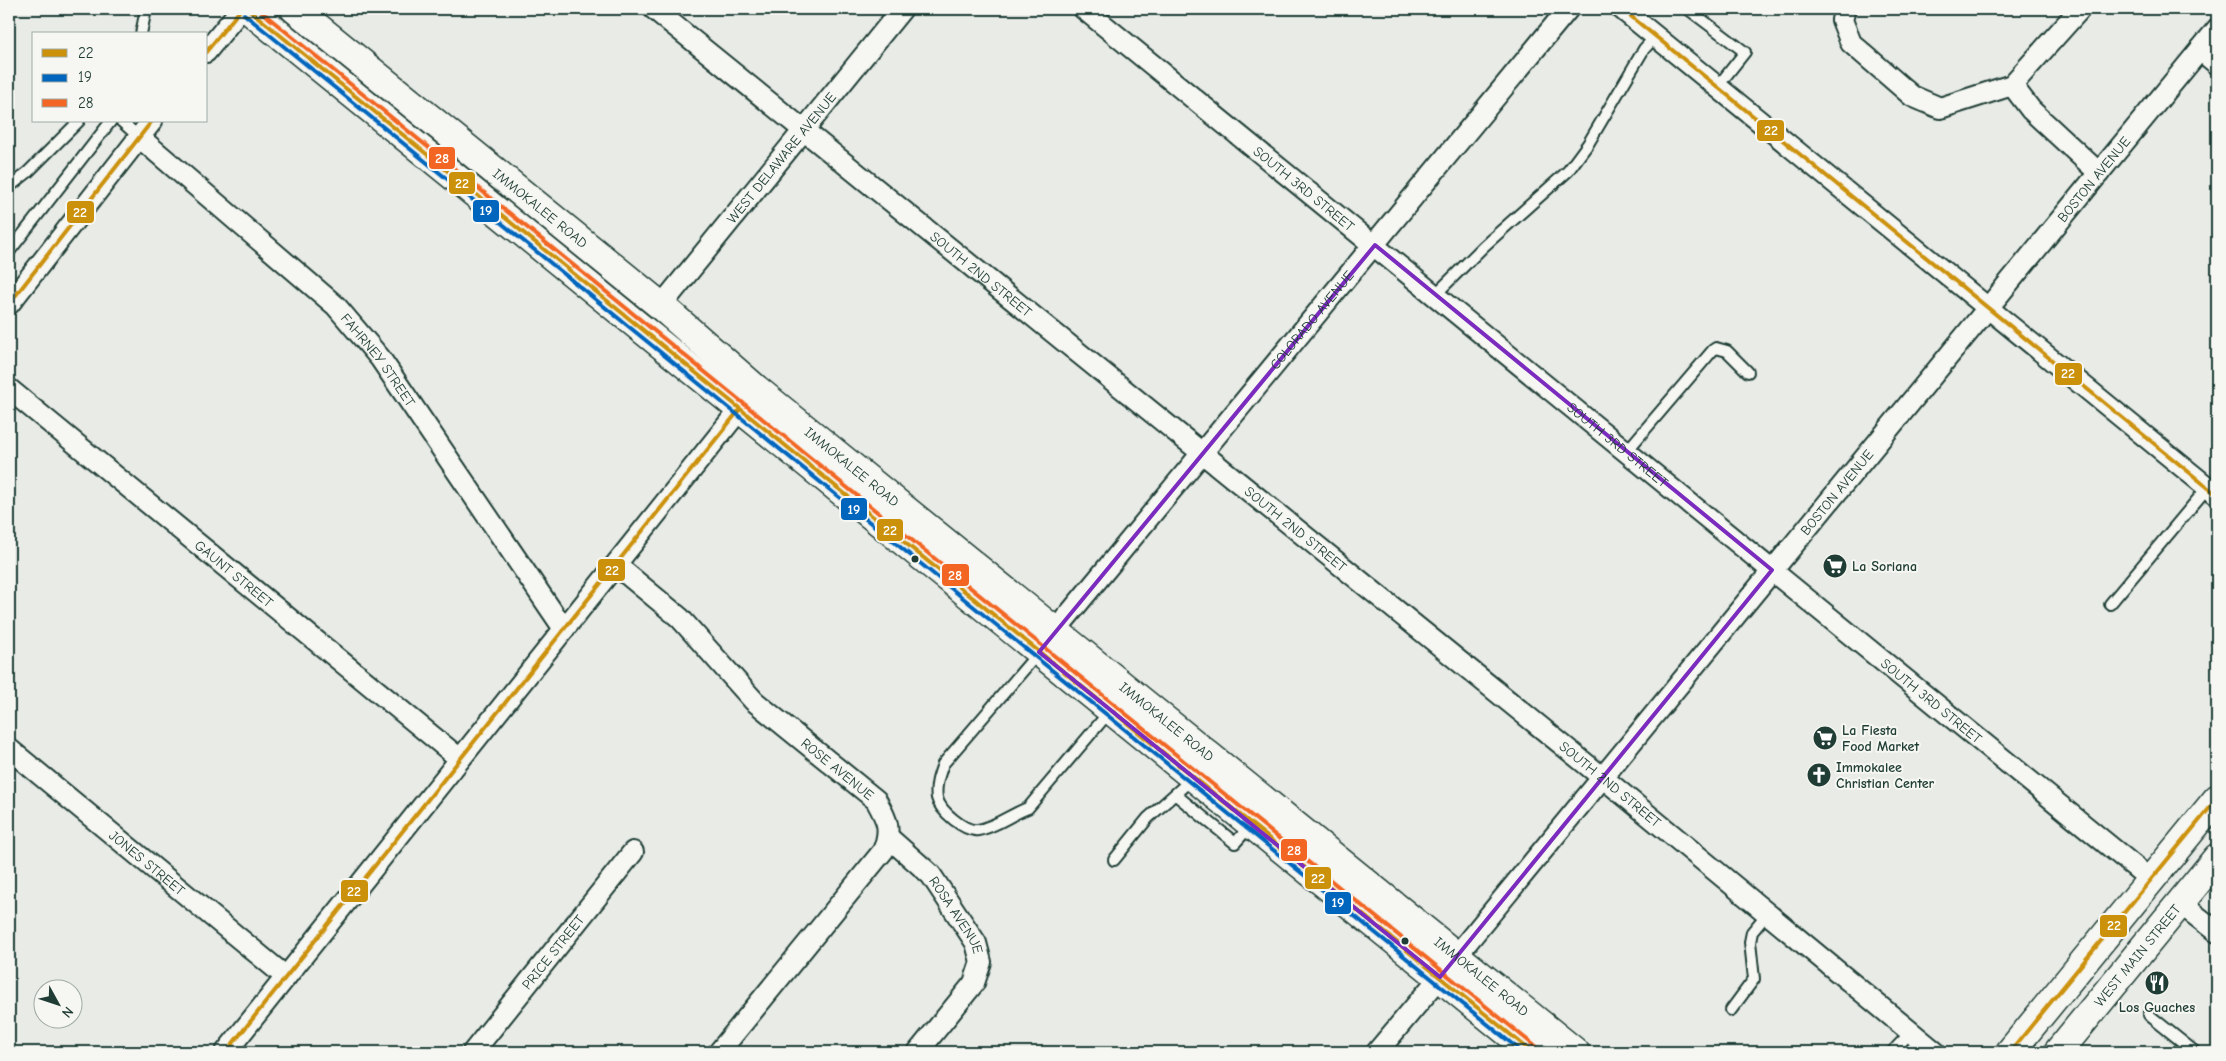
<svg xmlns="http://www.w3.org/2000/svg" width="2226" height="1061" font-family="'Comic Neue',sans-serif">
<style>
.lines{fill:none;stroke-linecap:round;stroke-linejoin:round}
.lane-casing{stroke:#1f3d34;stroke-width:14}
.street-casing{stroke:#1f3d34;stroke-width:24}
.primary-casing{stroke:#1f3d34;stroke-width:31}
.highway-casing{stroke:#1f3d34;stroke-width:31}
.lane{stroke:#f6f6f2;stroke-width:10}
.street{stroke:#f6f6f2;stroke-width:20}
.primary{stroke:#f6f6f2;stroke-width:28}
.highway{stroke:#f6f6f2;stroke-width:28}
.bus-1-casing{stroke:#f6f6f2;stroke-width:8}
.bus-2-casing{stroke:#f6f6f2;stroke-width:8}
.bus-3-casing{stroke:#f6f6f2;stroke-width:8}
.bus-1{stroke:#cc910a;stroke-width:4}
.bus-2{stroke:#0065bd;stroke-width:4}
.bus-3{stroke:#f26522;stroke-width:4}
.marked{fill:none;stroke:#7b2cbf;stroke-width:4;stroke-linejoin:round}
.bus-dot{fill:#1f3d34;stroke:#f6f6f2;stroke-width:2}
.labels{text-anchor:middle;stroke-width:4;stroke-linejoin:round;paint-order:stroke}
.street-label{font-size:14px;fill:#1f3d34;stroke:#f6f6f2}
.poi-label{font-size:14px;font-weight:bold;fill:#1f3d34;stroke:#f6f6f2;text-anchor:start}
.line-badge{stroke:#f6f6f2;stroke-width:2}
.badge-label{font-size:14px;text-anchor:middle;font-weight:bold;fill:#fff}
</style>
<rect width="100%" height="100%" fill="#e9ebe7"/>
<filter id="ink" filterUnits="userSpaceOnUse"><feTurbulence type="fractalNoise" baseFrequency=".02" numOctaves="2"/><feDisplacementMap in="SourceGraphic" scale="10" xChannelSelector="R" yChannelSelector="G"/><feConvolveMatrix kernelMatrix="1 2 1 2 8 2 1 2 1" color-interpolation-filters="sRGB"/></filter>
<g filter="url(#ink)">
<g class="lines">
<defs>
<g id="lane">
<polyline points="1688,9 1745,52 1718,86"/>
<polyline points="141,34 146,9"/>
<polyline points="121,121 139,137"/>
<polyline points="9,187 28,172 79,121"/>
<polyline points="9,252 111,121"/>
<polyline points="1435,295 1484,246 1568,171 1588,144 1644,49 1656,36"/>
<polyline points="1626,452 1713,350 1716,348 1727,351 1748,372"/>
<polyline points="2110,604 2208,487"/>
<path d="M1039 652 943 764C939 775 935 786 937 798 940 811 965 832 978 830 996 827 1011 814 1028 808L1110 711"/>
<polyline points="1176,795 1235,843 1251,825"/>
<polyline points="1114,860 1148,818 1193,778"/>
<polyline points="1731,1010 1754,979 1750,942 1752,932 1767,914"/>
<polyline points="2149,1015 2195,1052"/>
<polyline points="1892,1052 1911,1032"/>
</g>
<g id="street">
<path id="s1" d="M654 9 1602 777 1935 1052"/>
<path id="s2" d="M1084 9 2151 880"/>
<polyline points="1622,9 2217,495"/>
<polyline points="1845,9 1842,20 1851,43 1912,96 1940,108 2012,85 2080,9"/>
<polyline points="2200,50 2217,64"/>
<polyline points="206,52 241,9"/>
<polyline points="2012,85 2031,110 2099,173"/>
<path id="s3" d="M139 137 336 306 380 358 564 629"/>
<polyline points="9,304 152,121"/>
<path id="s4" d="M661 306 902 9"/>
<path id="s5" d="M9 389 460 759"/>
<path id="s6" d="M616 565 680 618 754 701 876 800C887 820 892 828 883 851L719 1052"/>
<path id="s7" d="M1056 630 1568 9"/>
<path id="s8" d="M9 749 286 977"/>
<path id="s9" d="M888 837 931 875 976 943 981 962 974 983 918 1052"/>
<polyline points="2181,904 2217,932"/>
<path id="s10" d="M1456 956 2217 29"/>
<polyline points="226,1052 740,409"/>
<path id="s11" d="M473 1052 633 852"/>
<polyline points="1377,1052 1440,977"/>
</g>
<g id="primary">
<polyline points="248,9 1532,1052"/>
<path id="s12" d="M295 9 661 306 756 389 1575 1052"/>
</g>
<g id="highway">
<polyline points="2010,1052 2217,799"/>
<path id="s13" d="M2058 1052 2217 858"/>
</g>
</defs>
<use href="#lane" class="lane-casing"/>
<use href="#street" class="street-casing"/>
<use href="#primary" class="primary-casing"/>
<use href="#highway" class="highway-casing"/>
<use href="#lane" class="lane"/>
<use href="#street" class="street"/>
<use href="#primary" class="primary"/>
<use href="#highway" class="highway"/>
<defs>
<g id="bus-1">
<polyline points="248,9 1532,1052"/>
<polyline points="1622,9 2217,495"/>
<polyline points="206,52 241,9"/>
<polyline points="9,304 152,121"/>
<polyline points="226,1052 740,409"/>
<polyline points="2010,1052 2217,799"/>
</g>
<polyline id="bus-2" points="244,14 1522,1052"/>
<polyline id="bus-3" points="258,9 1536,1047"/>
</defs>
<use href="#bus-1" class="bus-1-casing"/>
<use href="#bus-2" class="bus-2-casing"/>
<use href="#bus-3" class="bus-3-casing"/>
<use href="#bus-1" class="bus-1"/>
<use href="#bus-2" class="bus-2"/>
<use href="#bus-3" class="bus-3"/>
</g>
</g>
<path class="marked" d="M1375 245 1772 570 1440 977 1039 652Z"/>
<defs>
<symbol id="supermarket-disc" viewBox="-11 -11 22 22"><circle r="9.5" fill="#1f3d34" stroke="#f6f6f2"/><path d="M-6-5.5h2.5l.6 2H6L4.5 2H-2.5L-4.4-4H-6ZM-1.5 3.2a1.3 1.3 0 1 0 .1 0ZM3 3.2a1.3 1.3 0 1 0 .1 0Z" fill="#fff"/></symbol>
<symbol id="church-disc" viewBox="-11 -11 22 22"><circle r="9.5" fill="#1f3d34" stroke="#f6f6f2"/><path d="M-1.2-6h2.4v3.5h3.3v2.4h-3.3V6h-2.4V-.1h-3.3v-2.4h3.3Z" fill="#fff"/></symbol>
<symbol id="restaurant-disc" viewBox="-11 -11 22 22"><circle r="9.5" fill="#1f3d34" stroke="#f6f6f2"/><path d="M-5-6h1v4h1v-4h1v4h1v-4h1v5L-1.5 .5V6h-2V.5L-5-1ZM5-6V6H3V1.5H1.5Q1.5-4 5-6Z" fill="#fff"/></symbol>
</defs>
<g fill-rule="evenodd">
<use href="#supermarket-disc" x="1821" y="552" width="28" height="28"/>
<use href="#supermarket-disc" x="1811" y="724" width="28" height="28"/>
<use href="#church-disc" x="1805" y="761" width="28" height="28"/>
<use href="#restaurant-disc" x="2143" y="969" width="28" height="28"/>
</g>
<g class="bus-dot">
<circle cx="915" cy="559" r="4.5"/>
<circle cx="1405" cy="941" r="4.5"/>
</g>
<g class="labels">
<g class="street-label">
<text dy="5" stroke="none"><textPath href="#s4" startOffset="191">WEST DELAWARE AVENUE</textPath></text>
<text dy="5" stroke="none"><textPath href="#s10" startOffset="1005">BOSTON AVENUE</textPath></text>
<text dy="5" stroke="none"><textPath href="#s2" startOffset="284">SOUTH 3RD STREET</textPath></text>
<text dy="5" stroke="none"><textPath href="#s12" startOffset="316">IMMOKALEE ROAD</textPath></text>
<text dy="5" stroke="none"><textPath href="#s1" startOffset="421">SOUTH 2ND STREET</textPath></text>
<text dy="5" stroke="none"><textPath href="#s7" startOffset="402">COLORADO AVENUE</textPath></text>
<text dy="5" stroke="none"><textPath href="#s3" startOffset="328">FAHRNEY STREET</textPath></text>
<text dy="5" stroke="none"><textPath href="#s2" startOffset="689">SOUTH 3RD STREET</textPath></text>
<text dy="5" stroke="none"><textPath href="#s12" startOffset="721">IMMOKALEE ROAD</textPath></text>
<text dy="5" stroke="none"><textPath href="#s10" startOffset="600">BOSTON AVENUE</textPath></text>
<text dy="5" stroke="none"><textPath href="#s1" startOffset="826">SOUTH 2ND STREET</textPath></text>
<text dy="5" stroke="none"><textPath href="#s5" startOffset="291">GAUNT STREET</textPath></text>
<text dy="5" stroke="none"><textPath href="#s2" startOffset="1094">SOUTH 3RD STREET</textPath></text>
<text dy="5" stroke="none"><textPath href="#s12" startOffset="1126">IMMOKALEE ROAD</textPath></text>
<text dy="5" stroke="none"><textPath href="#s6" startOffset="302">ROSE AVENUE</textPath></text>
<text dy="5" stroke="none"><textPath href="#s1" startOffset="1231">SOUTH 2ND STREET</textPath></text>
<text dy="5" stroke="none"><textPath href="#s8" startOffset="179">JONES STREET</textPath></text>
<text dy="5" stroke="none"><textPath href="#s9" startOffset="105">ROSA AVENUE</textPath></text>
<text dy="5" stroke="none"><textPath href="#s11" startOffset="128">PRICE STREET</textPath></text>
<text dy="5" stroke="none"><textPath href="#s13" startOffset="125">WEST MAIN STREET</textPath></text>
<text dy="5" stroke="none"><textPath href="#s12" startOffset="1531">IMMOKALEE ROAD</textPath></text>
</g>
<g class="poi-label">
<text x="1852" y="571">La Soriana</text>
<text x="1842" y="735">La Fiesta<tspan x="1842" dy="16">Food Market</tspan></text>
<text x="1836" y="772">Immokalee<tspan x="1836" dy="16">Christian Center</tspan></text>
<text x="2157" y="1012" text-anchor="middle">Los Guaches</text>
</g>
</g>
<g class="line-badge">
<rect x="1756" y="119" width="29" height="23" rx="5" fill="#cc910a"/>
<rect x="428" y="146" width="28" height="24" rx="5" fill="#f26522"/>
<rect x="448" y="171" width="28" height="24" rx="5" fill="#cc910a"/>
<rect x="472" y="199" width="28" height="24" rx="5" fill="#0065bd"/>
<rect x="66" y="200" width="29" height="24" rx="5" fill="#cc910a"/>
<rect x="2054" y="362" width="29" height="24" rx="5" fill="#cc910a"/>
<rect x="840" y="497" width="28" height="24" rx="5" fill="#0065bd"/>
<rect x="876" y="518" width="28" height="24" rx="5" fill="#cc910a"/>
<rect x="597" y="558" width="29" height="24" rx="5" fill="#cc910a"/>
<rect x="941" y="563" width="29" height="24" rx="5" fill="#f26522"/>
<rect x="1280" y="838" width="28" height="24" rx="5" fill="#f26522"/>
<rect x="1304" y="866" width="28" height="24" rx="5" fill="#cc910a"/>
<rect x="340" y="879" width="29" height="24" rx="5" fill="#cc910a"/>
<rect x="1324" y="891" width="28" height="24" rx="5" fill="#0065bd"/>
<rect x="2099" y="914" width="29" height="24" rx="5" fill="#cc910a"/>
</g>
<g class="badge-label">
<text x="1771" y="135">22</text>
<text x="442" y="163">28</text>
<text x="462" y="188">22</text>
<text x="486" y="215">19</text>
<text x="80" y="217">22</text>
<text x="2068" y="378">22</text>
<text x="854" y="514">19</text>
<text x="890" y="535">22</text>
<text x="612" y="575">22</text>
<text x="955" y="580">28</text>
<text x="1294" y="855">28</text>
<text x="1318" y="883">22</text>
<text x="354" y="896">22</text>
<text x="1338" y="907">19</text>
<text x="2114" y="930">22</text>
</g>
<rect width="2226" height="1061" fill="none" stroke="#f6f6f2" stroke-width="30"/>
<rect x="15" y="15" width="2196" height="1031" fill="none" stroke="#1f3d34" stroke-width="2" filter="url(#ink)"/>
<rect x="32" y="32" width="175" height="90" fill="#f6f6f2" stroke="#a0aca6"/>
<rect x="42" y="49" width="25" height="8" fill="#cc910a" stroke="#a0aca6"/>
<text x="78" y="58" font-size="15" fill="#1f3d34">22</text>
<rect x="42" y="74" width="25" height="8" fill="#0065bd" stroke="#a0aca6"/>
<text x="78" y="82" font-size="15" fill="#1f3d34">19</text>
<rect x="42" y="99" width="25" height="8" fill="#f26522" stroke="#a0aca6"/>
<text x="78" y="108" font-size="15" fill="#1f3d34">28</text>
<g transform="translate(58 1004) rotate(130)"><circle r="24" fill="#f6f6f2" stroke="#a0aca6"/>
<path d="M0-4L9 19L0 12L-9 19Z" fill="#1f3d34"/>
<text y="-8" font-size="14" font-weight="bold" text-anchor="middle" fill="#1f3d34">N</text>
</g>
</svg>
